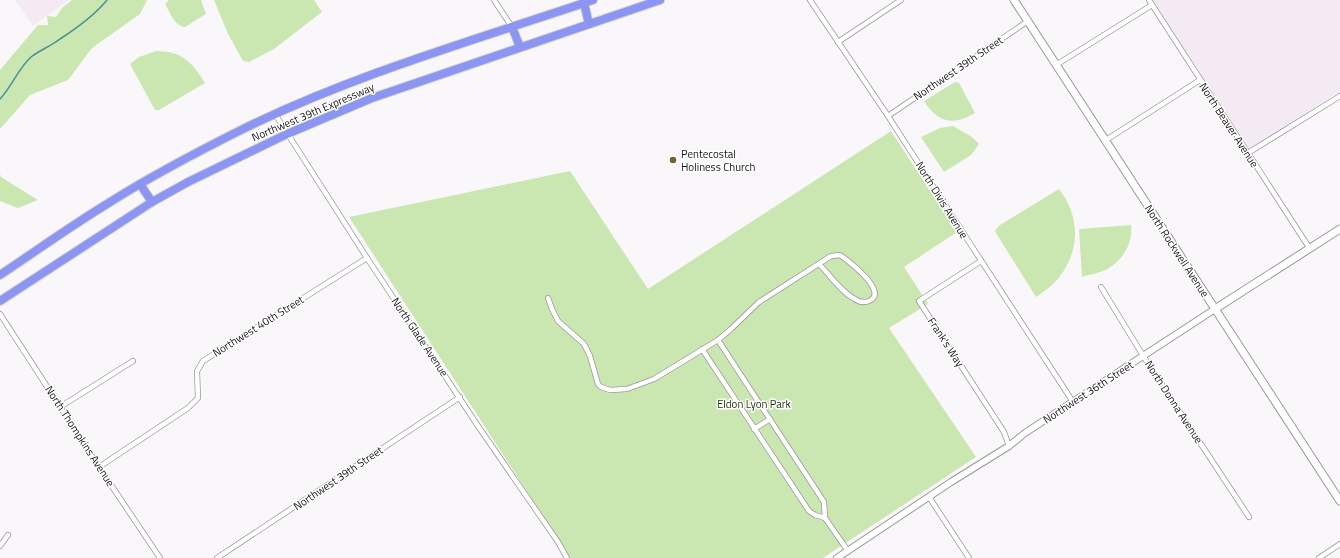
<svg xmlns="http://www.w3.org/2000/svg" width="1340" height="558" font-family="'Titillium Web',sans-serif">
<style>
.built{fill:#f3eaf3}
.green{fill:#cae7b2}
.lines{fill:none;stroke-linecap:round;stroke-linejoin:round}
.stream{stroke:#499094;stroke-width:1.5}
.minor-casing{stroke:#9a989a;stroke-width:6}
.tertiary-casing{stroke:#9a989a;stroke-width:8}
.secondary-casing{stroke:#9a989a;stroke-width:9}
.trunk-casing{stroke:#d5d5d5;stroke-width:10}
.minor{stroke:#fff;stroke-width:4.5}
.tertiary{stroke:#fff;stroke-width:6}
.secondary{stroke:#fff;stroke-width:7}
.trunk{stroke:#8c96f2;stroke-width:8}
.poi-dot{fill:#766030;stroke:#fff;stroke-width:1.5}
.labels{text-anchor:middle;stroke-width:3;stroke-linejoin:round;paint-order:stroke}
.street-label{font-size:11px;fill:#171617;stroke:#fff}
.poi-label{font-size:11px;fill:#171617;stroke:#fff;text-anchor:start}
.park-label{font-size:11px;fill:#1c3203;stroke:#fff}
</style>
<rect width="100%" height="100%" fill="#faf7fa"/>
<g class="built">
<polygon points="15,0 69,0 33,26"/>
<polygon points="1152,0 1340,0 1340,91 1249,149"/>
</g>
<g class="green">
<polygon points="72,0 147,0 140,14 92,48 68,80 30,95 0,129 0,70 38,25 48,25 47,16 56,17 62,8"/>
<path d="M169 0H201L206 14 185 27C174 26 170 12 165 4Z"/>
<polygon points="214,0 314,0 322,12 274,49 249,62 243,61 228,34"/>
<path d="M156 51C182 51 192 62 205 83L159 110H155L130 64 139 57Z"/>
<path d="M955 82 959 83 975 113C953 126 938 123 924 101Z"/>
<polygon points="953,126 972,137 979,144 971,155 944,172 921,137 940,128"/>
<polygon points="891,131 957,232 904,267 928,304 889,328 976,457 823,558 570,558 349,217 570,171 648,289"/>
<polygon points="0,174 1,177 38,200 18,208 0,201"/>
<path d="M1059 189C1081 217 1080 252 1058 279 1052 286 1044 291 1036 297L996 233 995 230 1000 225Z"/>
<path d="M1131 225C1133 243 1124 258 1109 268 1102 273 1090 274 1082 277L1079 229Z"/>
</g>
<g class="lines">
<path class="stream" d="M0 99C12 86 18 69 31 57 40 50 51 46 60 39 77 28 94 16 107 0"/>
<defs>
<g id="minor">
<polyline points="494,0 512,27"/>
<polyline points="810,0 888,116 971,245 1073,402"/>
<polyline points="1149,0 1310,249"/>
<polyline points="838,42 901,0"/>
<polyline points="1056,65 1152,5"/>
<polyline points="275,114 367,258 478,426 558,542 567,558"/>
<polyline points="888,116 1028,21"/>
<polyline points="1106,140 1200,80"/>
<polyline points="1248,153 1340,96"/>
<polyline points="981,261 919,301 1004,432 1009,446"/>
<polyline points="1101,287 1147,362 1249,517"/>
<path d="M548 298 552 309 558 321 584 344 590 356 598 384 601 387 610 390 627 389 654 379 718 340 731 329 759 302 831 256 840 255C847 260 890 292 869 301 864 303 859 302 855 299 842 293 829 274 819 264"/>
<polyline points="0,314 99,467 160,558"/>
<polyline points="718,340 824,502 825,518 848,551"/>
<polyline points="702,349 809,511 815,515 825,518"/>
<polyline points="60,407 133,361"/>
<polyline points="754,429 770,419"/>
<polyline points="99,467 188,408 198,398 197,371 203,361 367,258"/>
<polyline points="929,497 969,558"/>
<polyline points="0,546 8,535"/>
<polyline points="217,558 460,397"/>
<polyline points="1319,558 1340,544"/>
</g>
<polyline id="tertiary" points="837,558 951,482 1009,446 1025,433 1215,309"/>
<g id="secondary">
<polyline points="1014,0 1340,501"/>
<polyline points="1215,309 1340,229"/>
</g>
<g id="trunk">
<polyline points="584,3 589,24"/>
<polyline points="512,27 520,47"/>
<polyline points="140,184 152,202"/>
<path d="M0 275C36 251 71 226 107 204 151 176 197 152 243 129 355 74 475 40 593 0"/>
<polyline points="0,301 152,202 188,182 287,134 372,98 660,0"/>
</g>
</defs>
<use href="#minor" class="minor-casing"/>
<use href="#tertiary" class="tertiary-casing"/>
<use href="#secondary" class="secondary-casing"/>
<use href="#trunk" class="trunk-casing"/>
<use href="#minor" class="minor"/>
<use href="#tertiary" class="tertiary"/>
<use href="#secondary" class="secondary"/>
<use href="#trunk" class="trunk"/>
</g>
<circle class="poi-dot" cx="673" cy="160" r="4"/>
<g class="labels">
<g class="street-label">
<text transform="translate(958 68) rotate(-34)" y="4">Northwest 39th Street</text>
<text transform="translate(313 112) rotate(-23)" y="4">Northwest 39th Expressway</text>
<text transform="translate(1229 125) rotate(57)" y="4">North Beaver Avenue</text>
<text transform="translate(942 200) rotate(58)" y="4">North Divis Avenue</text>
<text transform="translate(1177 251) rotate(57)" y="4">North Rockwell Avenue</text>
<text transform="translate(258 326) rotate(-32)" y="4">Northwest 40th Street</text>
<text transform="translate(420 337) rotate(56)" y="4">North Glade Avenue</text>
<text transform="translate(946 342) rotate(57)" y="4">Frank's Way</text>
<text transform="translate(1088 392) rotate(-33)" y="4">Northwest 36th Street</text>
<text transform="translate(1174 402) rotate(57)" y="4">North Donna Avenue</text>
<text transform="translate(80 436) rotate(57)" y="4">North Thompkins Avenue</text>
<text transform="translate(338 478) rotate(-34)" y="4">Northwest 39th Street</text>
</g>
<g class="poi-label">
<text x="681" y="158">Pentecostal<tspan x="681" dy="13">Holiness Church</tspan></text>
</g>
<g class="park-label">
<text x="754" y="408">Eldon Lyon Park</text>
</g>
</g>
</svg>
